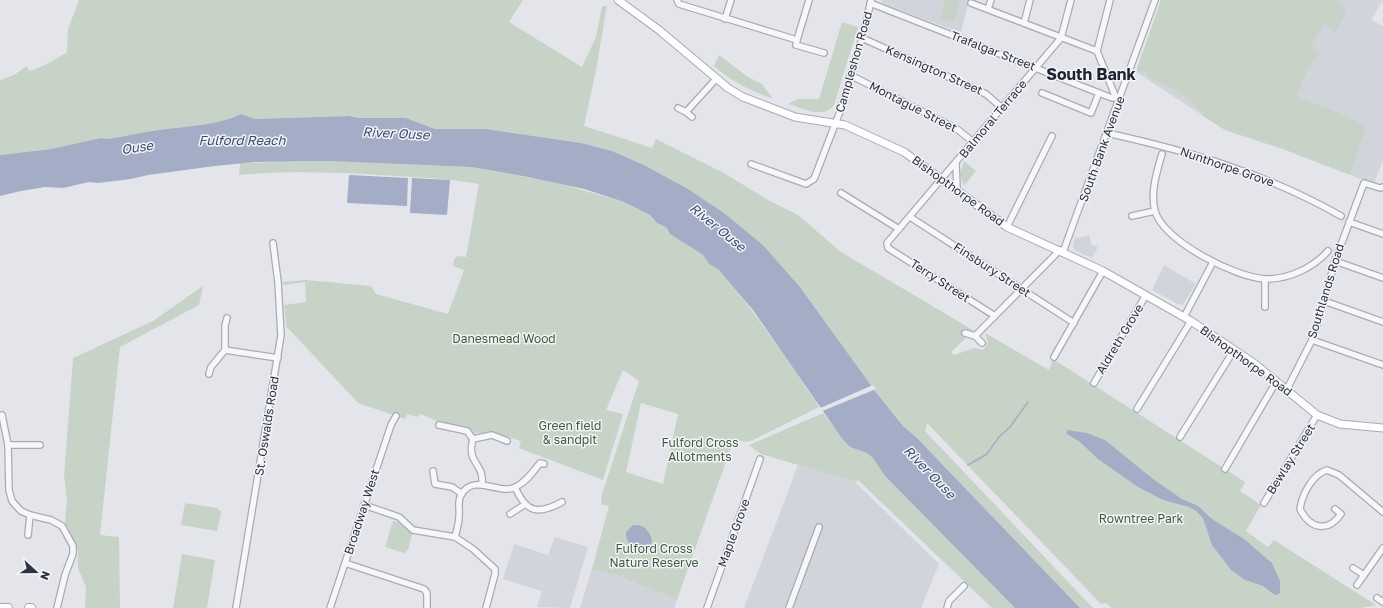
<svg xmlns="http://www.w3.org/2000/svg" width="1383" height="608" font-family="'Golos Text',sans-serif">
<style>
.built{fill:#d2d4dc}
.green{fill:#c7d3c6;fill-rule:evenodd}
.water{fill:#a3aec6}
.pier{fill:#e4e5ea}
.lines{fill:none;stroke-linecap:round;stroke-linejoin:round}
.stream{stroke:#a3aec6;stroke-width:1.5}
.street-casing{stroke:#a9abb4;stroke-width:8}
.secondary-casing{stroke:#a9abb4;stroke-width:9}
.primary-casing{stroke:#a4a8b5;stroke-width:10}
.street{stroke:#f6f7f9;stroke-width:5.5}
.secondary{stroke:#fff;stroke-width:7}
.primary{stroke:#fff;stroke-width:8}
.labels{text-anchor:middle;stroke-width:3;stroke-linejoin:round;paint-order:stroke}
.street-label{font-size:12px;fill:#2d3141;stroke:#f3f4f8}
.park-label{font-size:12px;fill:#3d5b3c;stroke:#f3f4f8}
.water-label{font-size:13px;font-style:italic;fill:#3b4b71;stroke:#f3f4f8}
.district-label{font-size:16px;font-weight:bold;fill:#1f2232;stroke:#f3f4f8}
</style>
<rect width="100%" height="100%" fill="#e4e5ea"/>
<g class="built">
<polygon points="881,0 969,0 961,33 884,4"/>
<polygon points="1161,0 1383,0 1371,20 1383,26 1383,160 1374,184 1283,149 1225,130 1136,72"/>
<polygon points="1089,235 1092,245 1098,247 1092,258 1074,250 1073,245 1075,237 1079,238"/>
<polygon points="1164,265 1196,284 1183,305 1178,304 1152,290"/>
<polygon points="798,465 855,482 939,564 921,608 744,608"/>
<polygon points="555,537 588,547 570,608 537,607 542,591 503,579 514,544 548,555"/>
<polygon points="592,569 617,575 677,600 674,608 580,608"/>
</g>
<g class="green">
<path d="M79 0H523L509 22 582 67 596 37 602 7 607 5 596 70 584 126 652 148 656 139 724 173 766 199 798 215 841 252 973 330 974 333H971L951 352 954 355 974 348 983 350 988 343 985 333 1049 370 1053 359 1245 482 1240 491 1261 505 1246 531 1268 547 1274 540 1376 605 1361 608H1112L1106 603 1101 604 927 423 925 431 1093 608H1080L917 438 903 426 875 391 800 287 763 245 724 213 688 189 646 166 612 151 581 143 486 129H435L406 118H359L349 116 255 119 241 114C218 125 191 126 166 129 147 131 127 136 108 139L101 138 51 149 0 155V80L14 75 27 66 29 71C43 67 55 60 67 52L68 29Z"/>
<polygon points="945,0 960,0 954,22 940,19"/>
<path d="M1161 0H1339L1346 13 1335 32 1324 24 1311 45 1319 53 1307 71 1296 96C1319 107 1345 112 1366 127L1350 175 1283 149 1225 130 1203 116 1192 101 1176 91 1149 77 1145 71 1136 72Z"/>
<path d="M842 22 858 27 834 105C823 120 802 108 788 104L798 99H819Z"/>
<path d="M719 55 748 77 762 84 773 99C749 90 734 83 714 66Z"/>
<path d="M329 161 471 167 554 182 624 202 650 215 657 223 666 227 670 234 703 255 709 264 719 270 730 281 786 357 819 407 753 440 746 442 734 439 677 600 617 575 592 569 609 506 601 504 602 494 639 381 623 370 606 410 623 414 603 480 519 448 521 441 496 433H472C465 425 457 427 448 425 439 422 430 418 421 414L417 417 407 414 405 419 358 403 286 326 284 305 306 302 305 282 283 285V282L306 280 371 286 376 294 448 314 464 270 453 266 454 260 457 256 466 257 479 184C446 178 413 177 379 175 332 172 286 171 239 175L240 163ZM641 403 678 414 663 484 626 472Z"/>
<polygon points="964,161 976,171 964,186 960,174"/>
<polygon points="203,286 199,305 120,347 100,535 119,537 120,608 85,608 86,587 78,568 78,552 65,522 67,500 64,476 73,358 153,321"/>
<polygon points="823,413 850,447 867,453 873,458 885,476 1015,608 992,608 858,480 855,482 761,454 749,445"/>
<polygon points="185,503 217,508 221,512 217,531 181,525"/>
<polygon points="393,521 398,522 412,534 408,550 404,553 385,547"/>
<polygon points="182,554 215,560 207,608 173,608"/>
</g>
<g class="water">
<path d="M241 114 255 119 349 116 359 118H406L435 129H486L581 143 612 151 646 166 688 189 724 213 763 245 800 287 875 391 903 426 917 438 1080 608H1015L885 476 873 458 867 453 850 447 841 437 753 310 719 270 709 264 703 255 670 234 666 227 657 223 650 215 624 202 584 189 528 177 471 167 329 161 255 162 215 166 148 175 131 179 98 183 89 182 63 188 45 187 21 191 0 196V155L51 149 101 138 108 139C127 136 147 131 166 129 191 126 218 125 241 114Z"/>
<polygon points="349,175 408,178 407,206 347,203"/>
<polygon points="412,178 450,180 447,215 410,213"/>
<polygon points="1067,430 1087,433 1105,440 1153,479 1182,499 1198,506 1212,519 1244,539 1272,563 1280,581 1280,593 1275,595 1263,586 1245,580 1231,570 1212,545 1203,518 1196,511 1189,507 1163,500 1138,487 1098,459 1080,442 1067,434"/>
<path d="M633 525C644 524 649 530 652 540L650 549C638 556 625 544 626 532Z"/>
</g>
<polygon class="pier" points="873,385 876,389 820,412 818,409"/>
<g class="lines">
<polyline class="stream" points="968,465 987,454 999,437 1010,427 1028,402"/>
<defs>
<g id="street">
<polyline points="677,0 679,4 797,40 809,0"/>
<polyline points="1110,0 1097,51 1116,98"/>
<polyline points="870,3 1099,93 1112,98 1116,97"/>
<polyline points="971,3 1097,51"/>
<polyline points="988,9 991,0"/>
<polyline points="725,19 731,0"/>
<polyline points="1024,23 1030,0"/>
<polyline points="862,38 986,94 1002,108"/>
<polyline points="797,40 796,45 824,53"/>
<polyline points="850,75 957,129 973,142"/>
<polyline points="1042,93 1091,113 1099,93"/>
<polyline points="678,108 686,112"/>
<polyline points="692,117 686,112 716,79"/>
<path d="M1107 133C1192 152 1265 173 1341 216"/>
<path d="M1162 154C1157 171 1150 193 1155 211 1163 241 1236 278 1266 279 1289 279 1313 268 1328 251"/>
<polyline points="956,163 957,189"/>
<polyline points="751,164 806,184 814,179 839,114 862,38 871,1"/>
<polyline points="841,193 899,229"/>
<polyline points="1132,216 1155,211"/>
<polyline points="910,217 1074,323"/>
<polyline points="1349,222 1383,234"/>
<polyline points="1007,227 1052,136"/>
<polyline points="1063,252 1155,0"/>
<polyline points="1335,261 1383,278"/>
<polyline points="1265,279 1265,307"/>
<polyline points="1324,301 1383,322"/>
<polyline points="995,316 888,248 887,243 1061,38 1071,0"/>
<polyline points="1184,317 1213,262"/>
<polyline points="965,333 975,336 982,343"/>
<polyline points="975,336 1060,250"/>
<polyline points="1312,340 1383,365"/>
<polyline points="225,350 225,325 227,318"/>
<polyline points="1054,357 1103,271"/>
<polyline points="209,374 211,367 225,350 278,358"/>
<polyline points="1094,383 1146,295"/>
<polyline points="1286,391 1312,340 1324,301 1335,261 1364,183 1380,188 1383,187"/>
<polyline points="1137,409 1191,321"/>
<polyline points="2,415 8,445 9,490 12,501 21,511 30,515 51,520 62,526 73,546 73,554 65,575 57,608"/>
<polyline points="439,425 467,431 473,439"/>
<polyline points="1180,437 1234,350"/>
<polyline points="8,445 40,445"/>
<polyline points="1225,469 1276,382"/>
<polyline points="433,471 435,484 452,487 462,494"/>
<path d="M482 483C484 463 466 463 473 439L492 435 507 441"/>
<path d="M515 487C526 513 538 515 562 502"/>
<polyline points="1264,503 1317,415"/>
<polyline points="364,505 399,517 413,530 455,537 473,549 495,569 495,574 486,608"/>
<path d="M1335 509 1341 514C1328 533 1310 529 1300 509 1302 494 1313 474 1327 470L1339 475 1383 512"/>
<polyline points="510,514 524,505"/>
<polyline points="28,535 30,515"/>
<path d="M455 537C457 530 459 523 459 516 460 509 457 502 461 495 474 472 499 496 516 487 526 482 533 472 540 463L544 464"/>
<polyline points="345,563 424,589 427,593 427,608"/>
<polyline points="1353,568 1364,575"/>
<polyline points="1357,585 1383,548"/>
<polyline points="1377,598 1383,602"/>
<polyline points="236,608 281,335 278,282 273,243"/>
<polyline points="330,608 391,425 396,416"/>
<polyline points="707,608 760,459"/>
<polyline points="789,608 819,527"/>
<polyline points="947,608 949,601 964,586"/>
</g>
<polyline id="secondary" points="618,0 659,30 728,88 743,97 795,117 845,125 904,152 1007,227 1103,271 1191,321 1255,364 1317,415 1340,424 1383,428"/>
<g id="primary">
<polyline points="0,608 8,608"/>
<polyline points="29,608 31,608"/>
</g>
</defs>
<use href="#street" class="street-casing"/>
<use href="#secondary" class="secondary-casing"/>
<use href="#primary" class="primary-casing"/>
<use href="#street" class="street"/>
<use href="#secondary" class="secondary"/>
<use href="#primary" class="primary"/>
</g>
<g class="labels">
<g class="street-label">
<text transform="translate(993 51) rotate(21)" y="4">Trafalgar Street</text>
<text transform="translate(854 62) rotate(-74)" y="4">Campleshon Road</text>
<text transform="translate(934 70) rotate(24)" y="4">Kensington Street</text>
<text transform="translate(913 107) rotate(27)" y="4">Montague Street</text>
<text transform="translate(993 119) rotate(-50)" y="4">Balmoral Terrace</text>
<text transform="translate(1102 149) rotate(-70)" y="4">South Bank Avenue</text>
<text transform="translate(1227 167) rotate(19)" y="4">Nunthorpe Grove</text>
<text transform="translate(958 191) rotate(36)" y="4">Bishopthorpe Road</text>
<text transform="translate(992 270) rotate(33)" y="4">Finsbury Street</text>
<text transform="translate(940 281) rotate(33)" y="4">Terry Street</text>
<text transform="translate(1326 291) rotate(-73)" y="4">Southlands Road</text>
<text transform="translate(1120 339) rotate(-59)" y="4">Aldreth Grove</text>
<text transform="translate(1246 361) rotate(36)" y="4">Bishopthorpe Road</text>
<text transform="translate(267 426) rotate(-81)" y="4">St. Oswalds Road</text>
<text transform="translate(1291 459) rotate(-58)" y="4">Bewlay Street</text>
<text transform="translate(362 512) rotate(-72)" y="4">Broadway West</text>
<text transform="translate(734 533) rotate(-70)" y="4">Maple Grove</text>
</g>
<g class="park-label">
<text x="504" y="343">Danesmead Wood</text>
<text x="570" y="430">Green field<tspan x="570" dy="14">&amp; sandpit</tspan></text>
<text x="700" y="447">Fulford Cross<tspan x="700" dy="14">Allotments</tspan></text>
<text x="1141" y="523">Rowntree Park</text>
<text x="654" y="553">Fulford Cross<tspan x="654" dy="14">Nature Reserve</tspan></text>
</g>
<g class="water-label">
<text transform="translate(396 133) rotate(3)" y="5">River Ouse</text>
<text x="242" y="145">Fulford Reach</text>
<text transform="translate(137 147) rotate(-8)" y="5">Ouse</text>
<text transform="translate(718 227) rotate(39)" y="5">River Ouse</text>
<text transform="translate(930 472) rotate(46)" y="5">River Ouse</text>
</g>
<g class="district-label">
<text x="1091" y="80">South Bank</text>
</g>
</g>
<g transform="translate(36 572) rotate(111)" stroke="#f3f4f8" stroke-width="3" paint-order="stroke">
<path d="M0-3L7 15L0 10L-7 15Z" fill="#2d3141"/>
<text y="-6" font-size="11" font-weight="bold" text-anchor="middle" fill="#2d3141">N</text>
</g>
</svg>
